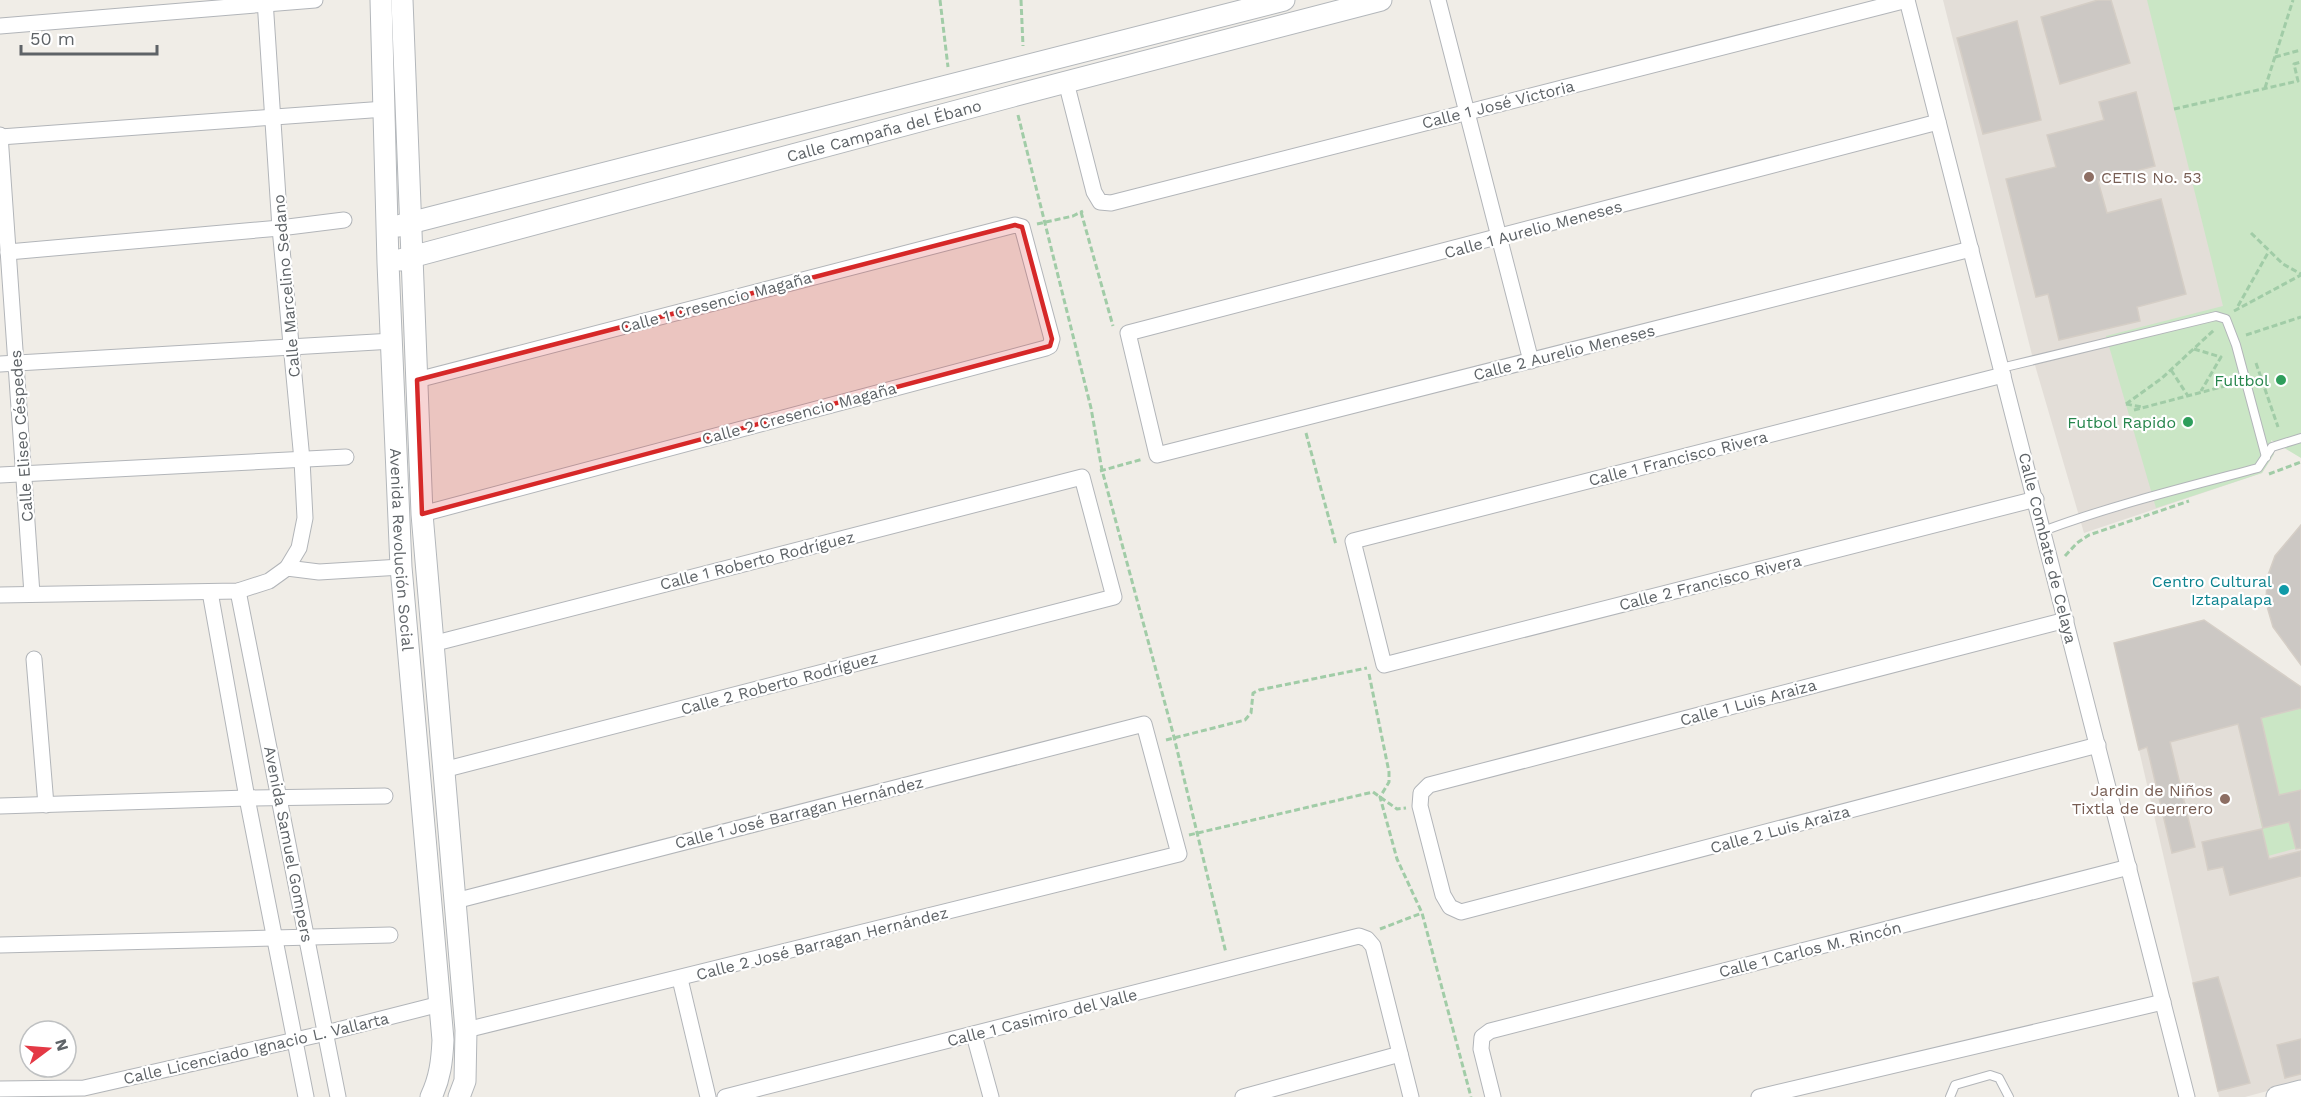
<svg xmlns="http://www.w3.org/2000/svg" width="2301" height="1097" font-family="'Work Sans',sans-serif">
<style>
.education{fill:#e3ded8}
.green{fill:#cae6c5}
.building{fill:#ccc8c4;stroke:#d5cec6;stroke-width:1.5}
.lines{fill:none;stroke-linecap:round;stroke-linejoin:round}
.lane-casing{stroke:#b2b5b9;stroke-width:10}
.street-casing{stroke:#b2b5b9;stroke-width:17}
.secondary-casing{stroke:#b3b7bb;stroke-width:23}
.path{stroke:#a1cca7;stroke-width:3;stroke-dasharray:6 3;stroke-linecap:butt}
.lane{stroke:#fff;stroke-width:8}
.street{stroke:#fff;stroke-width:15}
.secondary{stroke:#fff;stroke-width:21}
.marked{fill:#d62828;fill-opacity:0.2;stroke:#d62828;stroke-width:4.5;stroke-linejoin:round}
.education-dot{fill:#8d6e63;stroke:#fff;stroke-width:2}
.leisure-dot{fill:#2e9e5b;stroke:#fff;stroke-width:2}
.culture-dot{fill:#0f9aa8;stroke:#fff;stroke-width:2}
.labels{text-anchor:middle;stroke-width:4.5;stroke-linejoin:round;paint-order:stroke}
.street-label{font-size:16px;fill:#5e6367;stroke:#fff}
.education-label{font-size:16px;fill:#785e54;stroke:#fff;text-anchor:start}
.leisure-label{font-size:16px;fill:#27864d;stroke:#fff;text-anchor:end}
.culture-label{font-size:16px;fill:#0d838f;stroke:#fff;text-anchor:end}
</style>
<rect width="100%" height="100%" fill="#f0ede7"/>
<g class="education">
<polygon points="1943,0 2301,0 2270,439 2274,454 2262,473 2084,533 2032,355"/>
<polygon points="2301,708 2301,1082 2245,1097 2219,1097 2139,750"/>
</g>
<g class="green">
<polygon points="2147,0 2301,0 2301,458 2271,440 2274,454 2262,473 2156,508 2106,336 2223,306"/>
<polygon points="2301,708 2301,847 2268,856 2239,724"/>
</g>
<g class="building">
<polygon points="2098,0 2111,0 2130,63 2060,84 2041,17"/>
<polygon points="2017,21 2041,120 1983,134 1957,38"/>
<polygon points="2136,92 2155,166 2098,181 2107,213 2161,199 2186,294 2137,307 2140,321 2059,340 2048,294 2036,297 2006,179 2056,167 2047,135 2104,120 2099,102"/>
<polygon points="2301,525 2301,665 2273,627 2266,603 2267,578 2275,556"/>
<polygon points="2204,620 2301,687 2301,708 2261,718 2279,795 2301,790 2301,848 2296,849 2289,822 2263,828 2238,724 2170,742 2195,847 2172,853 2147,747 2139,750 2114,643"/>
<polygon points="2262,829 2269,859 2301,851 2301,876 2230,895 2223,867 2208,870 2202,842"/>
<polygon points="2218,977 2250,1083 2218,1091 2193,983"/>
<polygon points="2301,1039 2301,1074 2285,1078 2277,1045"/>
</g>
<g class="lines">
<defs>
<g id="lane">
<polyline points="2001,368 2216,316 2226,319 2236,345 2266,457"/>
<path d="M2043 531C2113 505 2186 487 2258 468L2272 447 2301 438"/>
<polyline points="1950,1097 1955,1085 1990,1075 1999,1078 2009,1097"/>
</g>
<g id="street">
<polyline points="265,0 280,228 302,460 305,518 299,548 287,568"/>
<polyline points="1438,0 1531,361"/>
<polyline points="1907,0 2187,1097"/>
<polyline points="0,26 315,0"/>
<polyline points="1066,82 1094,192 1100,202 1111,203 1907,0"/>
<polyline points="1938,122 1128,333 1157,455 1971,249"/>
<polyline points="0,135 32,594"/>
<polyline points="0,137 385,109"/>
<polyline points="8,252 280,228 344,220"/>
<polyline points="0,364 393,341"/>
<polyline points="2003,375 1353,541 1384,665 2036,499"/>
<polyline points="417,380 1015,225 1022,227 1052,339 1050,346 1046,348 422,514"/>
<polyline points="0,475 346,457"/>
<polyline points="238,591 338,1097"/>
<polyline points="210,592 247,798 306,1097"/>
<polyline points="0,595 238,591 269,581 287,568 319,572 401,567"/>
<polyline points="2066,620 1429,785 1421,793 1420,806 1443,895 1450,907 1461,912 2098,745"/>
<polyline points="432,644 1082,477 1114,597 443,770"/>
<polyline points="34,659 46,805"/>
<polyline points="0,806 247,798 385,796"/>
<polyline points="455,901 1144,724 1179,854 466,1030"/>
<polyline points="0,945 390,935"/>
<polyline points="680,979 708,1097"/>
<polyline points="974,1035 991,1097"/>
<polyline points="0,1089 84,1088 326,1033 440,1004"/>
<polyline points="725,1097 1359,936 1367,939 1373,946 1411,1097"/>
<polyline points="1243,1097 1400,1054"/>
<polyline points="1493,1097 1481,1049 1482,1037 1490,1031 2129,867"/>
<polyline points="1759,1097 2163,1002"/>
</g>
<g id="secondary">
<path id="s1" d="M381 0 388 263 401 567 443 1040C442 1061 440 1078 431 1097"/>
<polyline points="402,0 422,514 466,1030 465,1081 459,1097"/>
<polyline points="398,226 1284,0"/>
<path id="s2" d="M400 260 1013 96 1381 0"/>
<polyline points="2277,1097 2301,1091"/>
</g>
</defs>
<use href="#lane" class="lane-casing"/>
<use href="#street" class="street-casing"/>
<use href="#secondary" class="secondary-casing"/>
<g class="path">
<polyline points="940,0 948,67"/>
<polyline points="1021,0 1023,46"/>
<polyline points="2275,57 2301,50"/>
<polyline points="2265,88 2293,0"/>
<polyline points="2174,109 2298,81 2294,64 2301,62"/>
<polyline points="1018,115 1091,408 1102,470 1174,737 1226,953"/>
<polyline points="1081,212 1113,326"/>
<polyline points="1037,224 1073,216 1083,211"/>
<polyline points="2251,233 2283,264 2301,274"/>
<polyline points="2238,306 2269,251"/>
<polyline points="2234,311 2301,275"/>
<polyline points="2246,335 2301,317"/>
<polyline points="2194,349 2221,357 2201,391"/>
<polyline points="2256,363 2278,427"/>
<polyline points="2171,370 2188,396"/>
<polyline points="2126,404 2162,378 2214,330"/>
<polyline points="2126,404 2142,407"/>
<polyline points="2134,410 2229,385"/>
<polyline points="1306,433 1336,545"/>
<polyline points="1100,471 1143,459"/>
<polyline points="2269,474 2301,462"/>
<polyline points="2065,556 2077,543 2089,535 2189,501"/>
<polyline points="1369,674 1389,772 1389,782 1380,797 1397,859 1422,913 1471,1097"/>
<polyline points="1166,740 1245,720 1251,713 1253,693 1259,690 1367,668"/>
<polyline points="1189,835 1373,792 1397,809 1406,808"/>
<polyline points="1380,929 1422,913"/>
</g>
<use href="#lane" class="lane"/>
<use href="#street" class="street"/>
<use href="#secondary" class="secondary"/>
</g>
<path class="marked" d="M1015 225 1022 227 1052 339 1050 346 422 514 417 380Z"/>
<g class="education-dot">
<circle cx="2089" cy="177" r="6"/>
<circle cx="2225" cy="799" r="6"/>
</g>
<g class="leisure-dot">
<circle cx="2281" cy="380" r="6"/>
<circle cx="2188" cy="422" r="6"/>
</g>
<circle class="culture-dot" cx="2284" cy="590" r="6"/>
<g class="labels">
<g class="street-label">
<text transform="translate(1498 104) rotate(-14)" y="6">Calle 1 José Victoria</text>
<text dy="6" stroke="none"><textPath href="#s2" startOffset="501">Calle Campaña del Ébano</textPath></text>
<text transform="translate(1533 229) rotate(-15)" y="6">Calle 1 Aurelio Meneses</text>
<text transform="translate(286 286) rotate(-95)" y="6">Calle Marcelino Sedano</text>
<text transform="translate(716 302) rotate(-15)" y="6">Calle 1 Cresencio Magaña</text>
<text transform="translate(1564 352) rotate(-14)" y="6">Calle 2 Aurelio Meneses</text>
<text transform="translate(799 413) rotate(-15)" y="6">Calle 2 Cresencio Magaña</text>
<text transform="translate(21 436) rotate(-94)" y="6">Calle Eliseo Céspedes</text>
<text transform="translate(1678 458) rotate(-14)" y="6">Calle 1 Francisco Rivera</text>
<text transform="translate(2048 548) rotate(76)" y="6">Calle Combate de Celaya</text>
<text dy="6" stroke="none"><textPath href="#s1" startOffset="550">Avenida Revolución Social</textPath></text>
<text transform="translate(757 560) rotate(-14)" y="6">Calle 1 Roberto Rodríguez</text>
<text transform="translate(1710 582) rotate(-14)" y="6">Calle 2 Francisco Rivera</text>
<text transform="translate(779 683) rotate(-15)" y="6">Calle 2 Roberto Rodríguez</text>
<text transform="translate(1748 702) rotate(-15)" y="6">Calle 1 Luis Araiza</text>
<text transform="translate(799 812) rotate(-14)" y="6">Calle 1 José Barragan Hernández</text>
<text transform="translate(1780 829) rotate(-15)" y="6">Calle 2 Luis Araiza</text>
<text transform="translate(289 844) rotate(79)" y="6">Avenida Samuel Gompers</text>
<text transform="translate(822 943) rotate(-14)" y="6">Calle 2 José Barragan Hernández</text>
<text transform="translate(1810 949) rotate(-14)" y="6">Calle 1 Carlos M. Rincón</text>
<text transform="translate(1042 1017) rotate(-14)" y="6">Calle 1 Casimiro del Valle</text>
<text transform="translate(256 1048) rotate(-13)" y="6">Calle Licenciado Ignacio L. Vallarta</text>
</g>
<g class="education-label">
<text x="2101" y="183">CETIS No. 53</text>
<text x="2213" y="796" text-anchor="end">Jardin de Niños<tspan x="2213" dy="18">Tixtla de Guerrero</tspan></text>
</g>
<g class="leisure-label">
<text x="2269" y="386">Fultbol</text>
<text x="2176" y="428">Futbol Rapido</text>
</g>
<g class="culture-label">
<text x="2272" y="587">Centro Cultural<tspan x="2272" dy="18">Iztapalapa</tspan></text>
</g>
</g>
<g transform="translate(48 1049) rotate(74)"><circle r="28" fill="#ffffff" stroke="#bfc1c2" stroke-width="1.5"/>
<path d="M0-4.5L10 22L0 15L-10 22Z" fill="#e43945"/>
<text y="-9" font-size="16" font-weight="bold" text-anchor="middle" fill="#5e6367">N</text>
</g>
<path d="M21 45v9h136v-9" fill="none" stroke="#5e6367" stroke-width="3"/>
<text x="30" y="45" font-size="18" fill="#5e6367" stroke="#ffffff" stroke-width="4.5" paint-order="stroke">50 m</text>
</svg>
